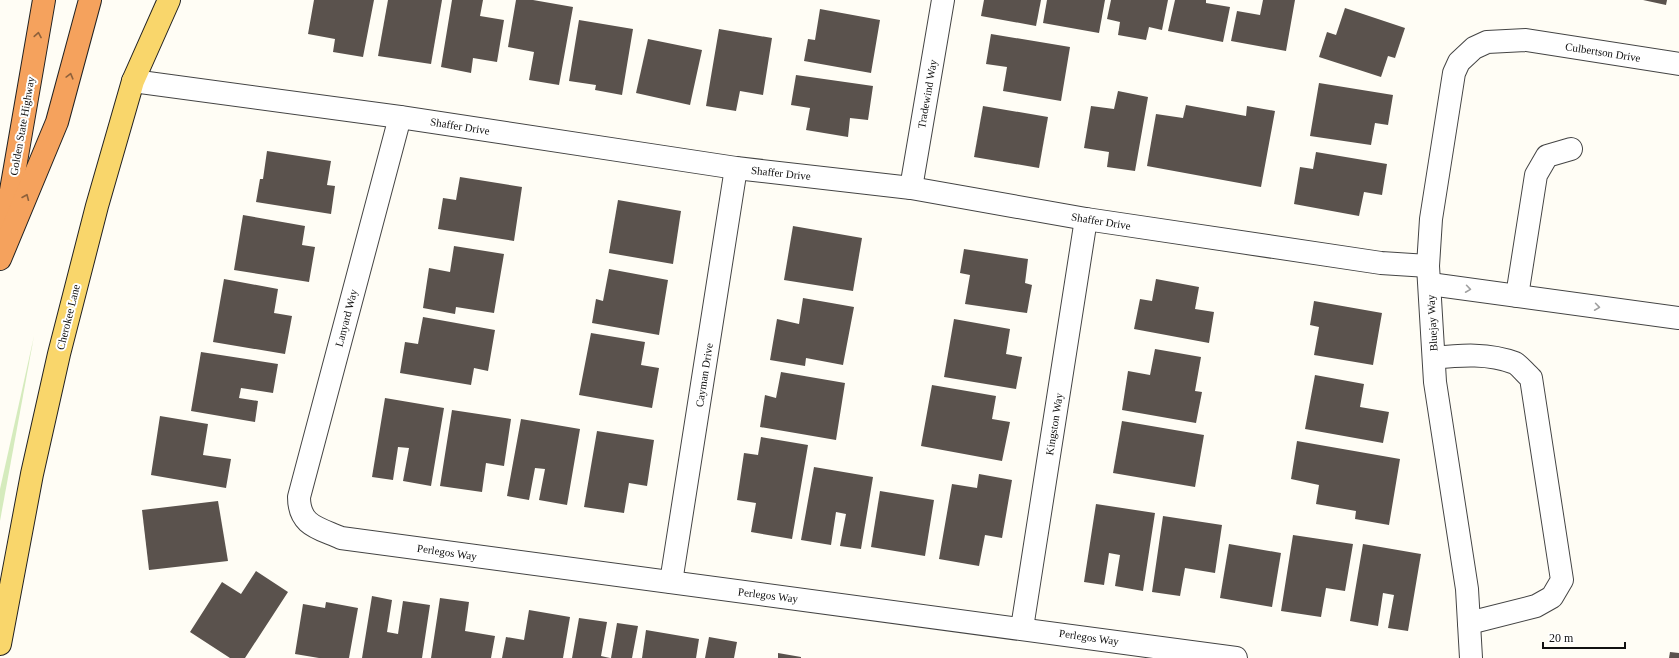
<svg xmlns="http://www.w3.org/2000/svg" width="1679" height="658" font-family="Georgia,serif">
<style>
.green{fill:#d5ebbd}
.building{fill:#5a524d}
.lines{fill:none;stroke-linecap:round;stroke-linejoin:round}
.minor-casing{stroke:#444;stroke-width:24}
.major-casing{stroke:#222;stroke-width:24}
.highway-casing{stroke:#222;stroke-width:24}
.minor{stroke:#fff;stroke-width:22}
.major{stroke:#f9d66b;stroke-width:22}
.highway{stroke:#f5a25d;stroke-width:22}
.oneway{stroke:#8e613b}
.oneway2{stroke:#a0a0a0}
.labels{text-anchor:middle;stroke-width:4;stroke-linejoin:round;paint-order:stroke}
.street-label{font-size:11px;fill:#111;stroke:#fff}
</style>
<rect width="100%" height="100%" fill="#fffdf5"/>
<polygon class="green" points="34,336 0,521 0,489"/>
<g class="building">
<polygon points="314,0 374,0 363,57 333,52 335,39 308,34"/>
<polygon points="388,0 442,0 431,64 378,56"/>
<polygon points="452,0 483,0 480,16 504,20 497,62 473,58 471,73 441,67"/>
<polygon points="516,0 533,0 573,7 559,85 529,80 534,52 508,47"/>
<polygon points="984,0 1041,0 1036,26 981,16"/>
<polygon points="1047,0 1105,0 1099,33 1043,23"/>
<polygon points="1111,0 1168,0 1162,30 1149,27 1146,40 1118,35 1120,22 1107,19"/>
<polygon points="1175,0 1206,0 1206,3 1230,7 1223,42 1168,31"/>
<polygon points="1263,0 1295,0 1286,51 1231,41 1237,11 1260,15"/>
<polygon points="1643,0 1667,0 1666,5"/>
<polygon points="1345,8 1405,28 1395,58 1388,56 1381,77 1319,57 1327,32 1336,35"/>
<polygon points="820,9 880,20 871,73 804,61 808,39 815,40"/>
<polygon points="579,20 633,29 622,95 595,90 596,85 569,81"/>
<polygon points="719,29 772,38 763,95 740,91 736,111 706,106"/>
<polygon points="991,34 1070,47 1061,101 1003,91 1007,67 986,64"/>
<polygon points="648,39 702,50 690,105 636,93"/>
<polygon points="796,75 873,86 868,120 850,118 848,137 806,130 810,108 791,105"/>
<polygon points="1319,83 1393,95 1388,125 1375,123 1371,145 1310,136"/>
<polygon points="1118,91 1148,97 1135,171 1107,167 1109,152 1084,148 1091,106 1114,109"/>
<polygon points="1186,105 1246,116 1247,106 1275,111 1261,187 1147,166 1156,114 1183,118"/>
<polygon points="983,106 1048,117 1039,168 974,157"/>
<polygon points="267,151 331,161 327,185 335,186 331,214 256,202 260,179 263,179"/>
<polygon points="1316,152 1387,164 1382,195 1364,192 1359,216 1294,204 1300,167 1313,169"/>
<polygon points="460,177 522,187 514,241 438,229 443,198 456,200"/>
<polygon points="618,200 681,211 673,264 609,253"/>
<polygon points="243,215 305,226 302,245 315,247 309,282 234,270"/>
<polygon points="793,226 862,238 853,291 784,280"/>
<polygon points="454,246 504,254 494,313 456,307 455,314 423,308 429,268 450,272"/>
<polygon points="964,249 1028,259 1025,283 1032,285 1027,313 965,304 970,275 960,273"/>
<polygon points="609,269 668,280 659,335 592,323 596,299 603,301"/>
<polygon points="224,279 278,289 274,313 292,316 285,354 213,342"/>
<polygon points="1156,279 1199,287 1195,309 1214,312 1209,343 1134,329 1140,299 1152,301"/>
<polygon points="803,298 854,307 843,365 806,358 805,366 770,360 777,319 799,324"/>
<polygon points="1314,301 1382,313 1373,365 1314,355 1319,327 1310,325"/>
<polygon points="423,317 495,330 488,371 474,368 471,385 400,373 405,342 418,344"/>
<polygon points="954,319 1010,329 1006,354 1022,357 1016,389 944,377"/>
<polygon points="591,333 645,342 641,365 659,368 652,408 579,395"/>
<polygon points="1155,349 1201,357 1195,391 1202,392 1196,423 1122,410 1128,371 1150,375"/>
<polygon points="201,352 278,364 273,393 241,388 239,398 258,401 255,422 191,411"/>
<polygon points="781,372 845,383 836,440 760,427 765,395 776,398"/>
<polygon points="1315,375 1364,384 1360,407 1389,412 1383,443 1305,429"/>
<polygon points="932,385 996,396 992,419 1010,422 1002,461 921,446"/>
<polygon points="385,398 444,408 431,486 403,481 409,448 398,447 393,480 372,477"/>
<polygon points="452,410 511,419 504,466 486,463 482,492 440,486"/>
<polygon points="160,416 208,424 203,455 231,459 226,488 151,475"/>
<polygon points="521,419 580,429 567,505 539,500 545,469 535,468 529,500 507,496"/>
<polygon points="1122,421 1204,435 1195,487 1113,473"/>
<polygon points="597,431 654,440 647,486 629,483 624,513 584,507"/>
<polygon points="761,437 808,445 792,539 751,532 756,503 737,500 744,453 758,455"/>
<polygon points="1297,441 1400,459 1389,525 1355,519 1356,511 1316,504 1319,485 1291,479"/>
<polygon points="814,467 873,477 861,549 840,546 846,514 836,512 831,545 801,540"/>
<polygon points="979,474 1012,480 1002,538 985,535 979,566 939,559 952,484 977,488"/>
<polygon points="880,491 934,500 925,556 871,547"/>
<polygon points="218,501 228,561 149,570 142,510"/>
<polygon points="1096,504 1155,513 1143,591 1115,586 1120,555 1109,553 1104,585 1084,582"/>
<polygon points="1163,516 1222,525 1215,573 1185,568 1180,596 1152,592"/>
<polygon points="1293,535 1353,544 1345,591 1326,588 1321,617 1281,611"/>
<polygon points="1229,544 1281,553 1272,607 1220,598"/>
<polygon points="1363,544 1421,554 1408,631 1388,628 1394,595 1383,593 1378,626 1350,621"/>
<polygon points="256,571 288,592 245,658 230,658 190,632 222,582 241,594"/>
<polygon points="372,596 392,600 387,632 398,634 403,601 430,605 422,658 362,658"/>
<polygon points="440,598 469,602 465,631 495,636 491,658 431,658"/>
<polygon points="326,602 358,608 349,658 319,658 295,654 303,604 325,608"/>
<polygon points="529,610 570,617 563,658 502,658 506,637 524,640"/>
<polygon points="579,618 607,622 601,656 610,658 572,658"/>
<polygon points="617,623 638,626 632,658 611,658"/>
<polygon points="646,630 699,639 696,658 642,658"/>
<polygon points="709,637 737,642 734,658 705,658"/>
<polygon points="1670,652 1679,653 1679,658 1669,658"/>
<polygon points="778,653 801,657 801,658 778,658"/>
</g>
<g class="lines">
<defs>
<g id="minor">
<polyline points="133,81 400,117 736,168 911,188 1086,219 1381,263 1428,266"/>
<path d="M400 117 299 497C299 526 319 528 341 538L1236 658"/>
<polyline points="911,188 943,0"/>
<polyline points="1430,284 1679,318"/>
<polyline points="1517,296 1536,175 1547,156 1571,149"/>
<path d="M1434 358C1461 355 1489 353 1515 363 1520 366 1526 374 1531 378L1562 580 1552 597 1536 606 1469 623"/>
<polyline points="671,582 736,168"/>
<polyline points="1022,628 1086,219"/>
<polyline points="1471,658 1467,589 1435,382 1428,266 1431,219 1454,73 1459,62 1474,48 1487,42 1526,40 1679,64"/>
</g>
<polyline id="major" points="0,644 32,474 59,354 97,206 133,81 169,0"/>
<g id="highway">
<polyline points="5,225 44,0"/>
<polyline points="0,259 57,122 90,0"/>
</g>
</defs>
<use href="#minor" class="minor-casing"/>
<use href="#major" class="major-casing"/>
<use href="#highway" class="highway-casing"/>
<use href="#minor" class="minor"/>
<use href="#major" class="major"/>
<use href="#highway" class="highway"/>
</g>
<defs><path id="oneway-chevron" d="M-2-3.5L2.5 0L-2 3.5" fill="none" stroke-width="1.6" stroke-linecap="round" stroke-linejoin="round"/></defs>
<g class="oneway">
<use href="#oneway-chevron" transform="translate(38 35) rotate(-80)"/>
<use href="#oneway-chevron" transform="translate(70 76) rotate(-75)"/>
<use href="#oneway-chevron" transform="translate(26 197) rotate(-67)"/>
</g>
<g class="oneway2">
<use href="#oneway-chevron" transform="translate(1468 289) rotate(8)"/>
<use href="#oneway-chevron" transform="translate(1597 307) rotate(8)"/>
</g>
<g class="labels">
<g class="street-label">
<text transform="translate(1603 52) rotate(9)" y="4">Culbertson Drive</text>
<text transform="translate(927 94) rotate(-80)" y="4">Tradewind Way</text>
<text transform="translate(22 126) rotate(-80)" y="4">Golden State Highway</text>
<text transform="translate(460 126) rotate(9)" y="4">Shaffer Drive</text>
<text transform="translate(781 173) rotate(6)" y="4">Shaffer Drive</text>
<text transform="translate(1101 221) rotate(9)" y="4">Shaffer Drive</text>
<text transform="translate(68 317) rotate(-76)" y="4">Cherokee Lane</text>
<text transform="translate(346 318) rotate(-75)" y="4">Lanyard Way</text>
<text transform="translate(1432 323) rotate(-93)" y="4">Bluejay Way</text>
<text transform="translate(704 375) rotate(-81)" y="4">Cayman Drive</text>
<text transform="translate(1054 424) rotate(-81)" y="4">Kingston Way</text>
<text transform="translate(447 552) rotate(8)" y="4">Perlegos Way</text>
<text transform="translate(768 595) rotate(7)" y="4">Perlegos Way</text>
<text transform="translate(1089 637) rotate(8)" y="4">Perlegos Way</text>
</g>
</g>
<path d="M1543 642v6h82v-6" fill="none" stroke="#111111" stroke-width="2"/>
<text x="1549" y="642" font-size="12" fill="#111111" stroke="#ffffff" stroke-width="3" paint-order="stroke">20 m</text>
</svg>
